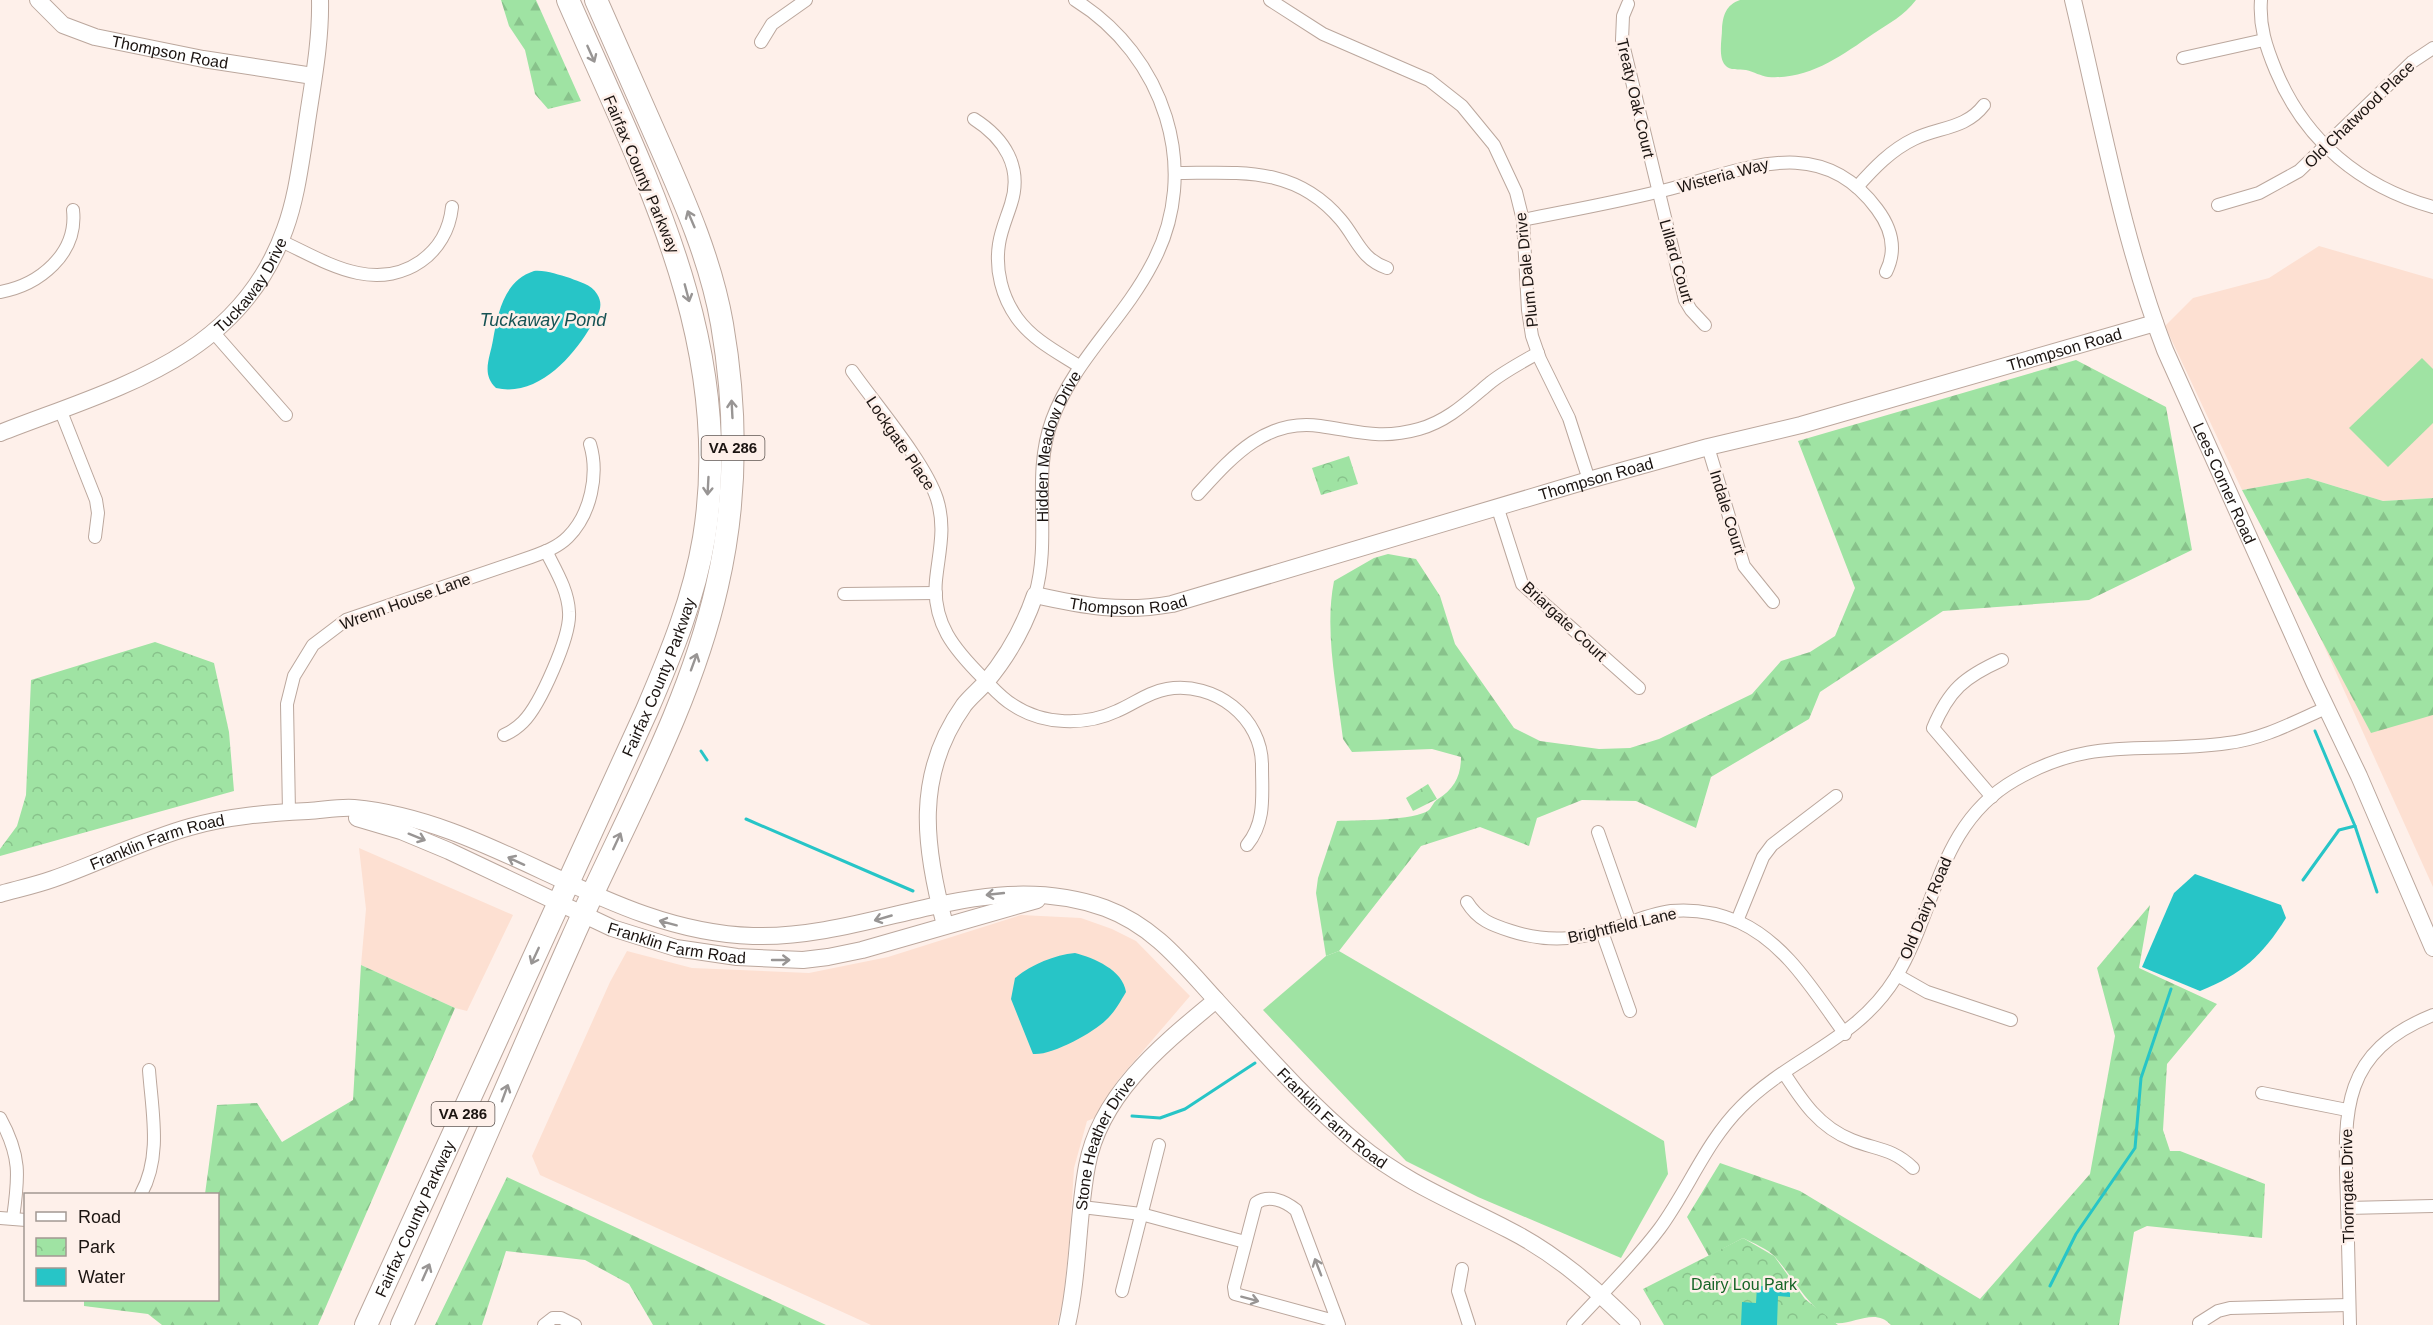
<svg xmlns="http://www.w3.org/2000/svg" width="2433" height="1325" font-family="Arial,sans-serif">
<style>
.built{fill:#fde0d2}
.grass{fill:#9fe3a3}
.forest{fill:url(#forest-firs)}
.park{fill:url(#park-crowns)}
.water{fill:#27c5c7}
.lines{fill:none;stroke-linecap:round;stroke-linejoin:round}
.stream{stroke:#27c5c7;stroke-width:3}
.street-casing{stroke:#bba79d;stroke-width:14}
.secondary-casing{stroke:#bba79d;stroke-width:18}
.highway-casing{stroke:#bba79d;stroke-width:24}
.street{stroke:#fff;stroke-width:12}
.secondary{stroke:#fff;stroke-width:16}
.highway{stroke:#fff;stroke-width:22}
.oneway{stroke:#989594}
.labels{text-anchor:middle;stroke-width:5;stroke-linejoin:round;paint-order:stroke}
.shield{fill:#fef0ea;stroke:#5f5652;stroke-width:1.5}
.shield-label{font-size:15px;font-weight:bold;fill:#1b1411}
.street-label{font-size:16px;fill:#1b1411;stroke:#fef0ea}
.park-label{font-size:16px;fill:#176426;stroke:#fef0ea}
.water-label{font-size:18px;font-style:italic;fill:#165354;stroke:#fef0ea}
</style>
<defs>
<pattern id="forest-firs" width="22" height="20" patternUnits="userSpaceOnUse" patternTransform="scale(1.5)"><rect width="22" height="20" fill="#9fe3a3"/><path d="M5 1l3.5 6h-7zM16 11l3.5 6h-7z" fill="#88c28b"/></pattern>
<pattern id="park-crowns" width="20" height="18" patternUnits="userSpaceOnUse" patternTransform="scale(1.5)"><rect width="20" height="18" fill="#9fe3a3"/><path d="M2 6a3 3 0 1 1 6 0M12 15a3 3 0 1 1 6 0" fill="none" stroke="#88c28b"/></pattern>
</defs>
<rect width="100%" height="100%" fill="#fef0ea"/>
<g class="built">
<polygon points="2319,246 2433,279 2433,498 2383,501 2308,478 2242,490 2165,326 2193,298 2269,278"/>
<polygon points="2262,509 2433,515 2433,887"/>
<polygon points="359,848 513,915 467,1011 455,1008 361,965 366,909"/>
<polygon points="1021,915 1081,918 1112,929 1136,941 1190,996 1118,1080 1095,1118 1087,1121 1074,1168 1070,1235 1063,1301 1057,1325 871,1325 540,1175 532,1156 610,982 627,951 692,968 809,973 888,957"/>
</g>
<g class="grass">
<path d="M1740 0H1916C1905 15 1888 24 1873 34 1841 56 1809 80 1768 77 1761 76 1754 72 1746 70 1739 69 1730 71 1725 65 1718 57 1722 39 1722 29 1723 15 1726 5 1740 0Z"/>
<polygon points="2422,358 2433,369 2433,423 2388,467 2349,428"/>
<polygon points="1339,951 1664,1141 1668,1174 1621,1258 1478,1197 1406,1161 1263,1010 1326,956"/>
</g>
<g class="forest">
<polygon points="501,0 536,0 581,101 548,109 535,94 525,50 509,26"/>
<path d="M2076 360 2166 407 2192 550 2089 600 1943 611 1820 692 1809 719 1711 777 1696 828 1636 801 1582 800 1537 818 1529 846 1480 827 1421 846 1339 951 1326 956 1316 893 1318 878 1337 821C1357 820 1415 821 1429 810 1432 807 1434 801 1438 799 1454 789 1461 776 1461 757L1432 749 1352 752 1343 739C1337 689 1324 631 1334 581L1374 558 1388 554 1416 559 1440 596 1455 644 1514 728 1540 741 1599 749 1630 748 1659 739 1752 694 1781 661 1810 652 1835 636 1855 588 1798 441Z"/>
<polygon points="2308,478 2383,501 2433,498 2433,715 2371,733 2242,490"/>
<path d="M2150 905 2139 968 2217 1004 2167 1064 2163 1130 2170 1151H2180L2265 1184 2262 1238 2147 1226 2134 1232 2119 1325H1891C1875 1307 1854 1325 1835 1323 1805 1304 1797 1282 1775 1257 1768 1249 1753 1243 1743 1238L1709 1256 1687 1217 1720 1163 1800 1191 1980 1299 2090 1174 2115 1036 2097 968Z"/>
<polygon points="361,965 455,1008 318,1325 162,1325 148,1314 84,1306 84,1300 218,1300 218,1194 205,1194 217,1105 257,1103 282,1142 353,1100"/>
<polygon points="507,1177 826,1325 653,1325 629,1284 585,1260 506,1251 482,1325 435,1325"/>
</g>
<g class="park">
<polygon points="1349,456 1358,484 1321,495 1312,468"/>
<polygon points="155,642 214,663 229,732 234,791 0,856 0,849 17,826 26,795 31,680"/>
<polygon points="1428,784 1437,799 1413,811 1406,798"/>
<polygon points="1743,1238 1774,1256 1805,1299 1838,1325 1664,1325 1643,1289"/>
</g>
<g class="water">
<path d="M534 271C547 270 558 275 570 278 579 282 591 284 597 294 606 308 595 319 588 331 570 360 536 397 496 388 481 374 490 358 493 340 498 312 504 281 534 271Z"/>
<path d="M2195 874 2281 905 2286 918C2262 956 2242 974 2200 991L2142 967 2174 893Z"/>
<path d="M1075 953C1094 958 1123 970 1126 992 1120 1002 1115 1012 1106 1020 1093 1033 1051 1056 1033 1054L1011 999 1015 978C1031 965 1054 955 1075 953Z"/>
<polygon points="1757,1286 1790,1287 1790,1297 1778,1296 1777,1325 1741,1325 1742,1302 1756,1303"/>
</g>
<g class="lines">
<g class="stream">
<polyline points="701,751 707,760"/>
<polyline points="746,819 913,891"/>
<polyline points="2355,826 2377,892"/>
<polyline points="2303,880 2339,830 2355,826 2315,731"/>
<polyline points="1132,1116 1160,1118 1185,1109 1255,1063"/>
<polyline points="2050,1286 2076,1234 2135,1148 2141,1078 2171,989"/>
</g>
<defs>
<g id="street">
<polyline points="1270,0 1323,34 1429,80 1462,106 1494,145 1516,192 1523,220 1528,310 1532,336 1540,359 1569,418 1589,480"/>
<path d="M2261 0C2259 26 2266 47 2276 71 2305 141 2361 187 2433 207"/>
<polyline points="1628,4 1623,16 1622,40 1685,300 1691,310 1705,325"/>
<polyline points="761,42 772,24 806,0"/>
<polyline points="2183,58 2264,40"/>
<path d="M974 119C1004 138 1023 167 1011 204 1007 217 1001 230 999 244 995 270 1002 297 1017 318 1033 340 1057 352 1079 366"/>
<path d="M1175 173C1239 173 1295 165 1341 220 1357 239 1361 259 1387 268"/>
<path d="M1857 187C1874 168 1891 150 1914 139 1939 127 1966 129 1984 105"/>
<polyline points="2218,205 2259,193 2299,171 2412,62 2433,48"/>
<path d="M1523 220C1567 211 1612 203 1657 192 1735 175 1817 127 1877 209 1892 229 1897 250 1886 272"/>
<path d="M281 241C305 252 332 268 358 273 405 283 447 254 452 207"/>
<path d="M0 292C39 285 78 254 73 210"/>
<polyline points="214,333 286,415"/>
<path d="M852 371C876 405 925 462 937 499 946 528 939 551 936 580 932 623 954 649 983 678 992 687 1001 698 1013 705 1043 725 1085 726 1117 711 1134 704 1148 692 1167 689 1214 681 1263 717 1262 767 1262 795 1266 822 1247 845"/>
<polyline points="60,409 96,500 98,513 95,537"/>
<polyline points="1708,447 1744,566 1773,602"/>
<path d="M1198 494C1231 458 1265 418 1320 426 1357 431 1380 440 1419 429 1448 421 1468 401 1491 382 1505 371 1522 362 1538 353"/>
<polyline points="1498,509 1522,584 1639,688"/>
<polyline points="844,594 936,593"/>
<path id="s1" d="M1035 595C1052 537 1031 477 1052 420 1074 360 1123 320 1152 264 1203 170 1164 55 1075 0"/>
<path d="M504 735C511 732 517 728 523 722 540 705 571 636 569 612 568 590 556 571 546 551"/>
<path d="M1992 797 1933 728C1949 690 1964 677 2002 660"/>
<path d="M289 812 287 704 294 676 313 645 346 620 531 557C545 552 558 547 568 537 591 514 599 474 590 444"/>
<polyline points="1598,832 1630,923"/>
<path d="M1467 902C1478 920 1492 925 1511 931 1551 944 1584 939 1623 925 1639 919 1655 913 1671 911 1694 909 1718 913 1739 922 1787 944 1814 992 1845 1034"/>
<polyline points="1737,921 1763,857 1772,845 1836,796"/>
<polyline points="1602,932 1630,1011"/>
<polyline points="1897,975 1927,992 2011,1020"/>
<path d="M1784 1073C1802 1101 1819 1127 1852 1140 1877 1150 1892 1148 1913 1168"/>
<polyline points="2262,1093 2347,1110"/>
<path d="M0 1118C21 1156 19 1176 13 1218"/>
<path d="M141 1194C162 1156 152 1112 149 1070"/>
<polyline points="1082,1207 1141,1214 1245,1242"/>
<polyline points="2347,1208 2433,1206"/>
<polyline points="0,1218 26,1220"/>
<polyline points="1462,1269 1458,1291 1469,1325"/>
<polyline points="1122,1291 1159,1145"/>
<path d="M1338 1322 1235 1294 1234 1287 1256 1203C1269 1194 1285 1201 1296 1210L1338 1322 1339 1325"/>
<polyline points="2199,1323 2218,1311 2230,1308 2349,1305"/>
<polyline points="544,1325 553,1318 561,1318 575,1325"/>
<path d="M1573 1325C1602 1293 1634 1263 1660 1228 1689 1188 1706 1142 1741 1107 1791 1056 1856 1042 1896 977 1937 909 1938 824 2015 780 2094 734 2146 755 2228 743 2263 739 2294 722 2326 708"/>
<path d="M2350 1325C2349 1284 2348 1242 2347 1201 2344 1113 2339 1053 2433 1015"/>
</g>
<g id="secondary">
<path id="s2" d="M38 0 63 25 95 37 203 59 313 76"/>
<path id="s3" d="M2073 0C2101 117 2122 238 2165 350L2314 682 2359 776 2433 948"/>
<path id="s4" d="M0 433C115 388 239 359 285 229 296 199 300 167 305 136 311 91 321 46 320 0"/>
<path id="s5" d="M357 818 401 831 449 851 612 928 676 948 737 957 803 960 828 957 862 950 1037 900"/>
<path id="s6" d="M0 894C18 889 36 885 53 879 99 863 143 840 190 827 229 816 268 813 308 811 324 810 338 807 354 808 495 821 608 932 753 936 875 939 983 865 1105 908 1154 926 1183 964 1217 1001 1262 1050 1307 1102 1358 1144 1404 1182 1457 1203 1509 1230 1556 1254 1595 1288 1632 1325"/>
<path id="s7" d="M945 925C924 847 914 775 964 705 970 697 979 690 986 682 1008 656 1024 627 1035 595 1084 606 1122 613 1172 604L1589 480 1708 447 1801 425 2155 323"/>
<path id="s8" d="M1067 1325C1079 1273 1077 1219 1087 1166 1100 1094 1163 1044 1216 1000"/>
</g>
<g id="highway">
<path id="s9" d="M366 1325 647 710C671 654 694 598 704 538 736 342 643 172 568 0"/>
<path d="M402 1325C460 1197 514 1069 571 941 622 825 689 710 717 586 737 500 737 411 722 324 711 261 685 202 659 143 638 96 617 48 596 0"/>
</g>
</defs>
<use href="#street" class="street-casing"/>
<use href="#secondary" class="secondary-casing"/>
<use href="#highway" class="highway-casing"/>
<use href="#street" class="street"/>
<use href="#secondary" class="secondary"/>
<use href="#highway" class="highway"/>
</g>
<defs><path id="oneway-shaft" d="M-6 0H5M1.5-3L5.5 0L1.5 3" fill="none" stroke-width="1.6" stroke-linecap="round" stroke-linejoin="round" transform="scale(1.5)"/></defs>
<g class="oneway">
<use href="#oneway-shaft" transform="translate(591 54) rotate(66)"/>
<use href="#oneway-shaft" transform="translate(691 219) rotate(-113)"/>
<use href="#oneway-shaft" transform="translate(687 293) rotate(75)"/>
<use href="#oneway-shaft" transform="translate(732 409) rotate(-93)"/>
<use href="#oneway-shaft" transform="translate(708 486) rotate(93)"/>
<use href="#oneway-shaft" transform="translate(694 662) rotate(-70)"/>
<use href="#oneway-shaft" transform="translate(417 837) rotate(22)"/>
<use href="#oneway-shaft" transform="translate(617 841) rotate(-65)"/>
<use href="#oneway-shaft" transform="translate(516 861) rotate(-155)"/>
<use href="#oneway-shaft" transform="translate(995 894) rotate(174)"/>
<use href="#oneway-shaft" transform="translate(883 918) rotate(164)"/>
<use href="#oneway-shaft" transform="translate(668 923) rotate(-165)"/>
<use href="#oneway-shaft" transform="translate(535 956) rotate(115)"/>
<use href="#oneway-shaft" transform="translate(781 960)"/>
<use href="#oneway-shaft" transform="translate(505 1093) rotate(-70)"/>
<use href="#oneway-shaft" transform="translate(1318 1267) rotate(-111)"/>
<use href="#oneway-shaft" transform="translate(426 1272) rotate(-66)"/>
<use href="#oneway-shaft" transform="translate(1250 1299) rotate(15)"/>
</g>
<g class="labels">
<g class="shield">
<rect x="701.5" y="436" width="63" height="24" rx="4.5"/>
<rect x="431.5" y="1102" width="63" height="24" rx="4.5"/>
</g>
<g class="shield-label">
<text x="733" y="453">VA 286</text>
<text x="463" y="1119">VA 286</text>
</g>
<g class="street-label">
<text dy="6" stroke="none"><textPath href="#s2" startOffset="146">Thompson Road</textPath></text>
<text transform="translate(1636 98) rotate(77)" y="6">Treaty Oak Court</text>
<text transform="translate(2359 114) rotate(-44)" y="6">Old Chatwood Place</text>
<text transform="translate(642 174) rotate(67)" y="6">Fairfax County Parkway</text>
<text transform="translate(1723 175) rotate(-15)" y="6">Wisteria Way</text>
<text transform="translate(1677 261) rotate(74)" y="6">Lillard Court</text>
<text transform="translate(1526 270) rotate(-96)" y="6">Plum Dale Drive</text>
<text dy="6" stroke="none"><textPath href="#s4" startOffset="298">Tuckaway Drive</textPath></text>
<text dy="6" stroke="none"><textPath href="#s7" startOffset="1428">Thompson Road</textPath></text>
<text transform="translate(901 443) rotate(56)" y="6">Lockgate Place</text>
<text dy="6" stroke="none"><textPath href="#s1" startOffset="152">Hidden Meadow Drive</textPath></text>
<text dy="6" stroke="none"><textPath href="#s7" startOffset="942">Thompson Road</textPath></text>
<text dy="6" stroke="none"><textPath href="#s3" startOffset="508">Lees Corner Road</textPath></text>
<text transform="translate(1728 512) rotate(73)" y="6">Indale Court</text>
<text dy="6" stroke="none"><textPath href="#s7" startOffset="456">Thompson Road</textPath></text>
<text transform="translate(405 601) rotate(-20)" y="6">Wrenn House Lane</text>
<text transform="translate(1565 621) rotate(43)" y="6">Briargate Court</text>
<text dy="6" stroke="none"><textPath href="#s9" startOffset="711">Fairfax County Parkway</textPath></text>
<text dy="6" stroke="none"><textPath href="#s6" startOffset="166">Franklin Farm Road</textPath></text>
<text transform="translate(1925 908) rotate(-67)" y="6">Old Dairy Road</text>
<text transform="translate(1622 925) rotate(-13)" y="6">Brightfield Lane</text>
<text dy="6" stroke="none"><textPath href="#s5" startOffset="345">Franklin Farm Road</textPath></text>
<text dy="6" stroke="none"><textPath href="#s6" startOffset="1458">Franklin Farm Road</textPath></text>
<text dy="6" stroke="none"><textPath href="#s8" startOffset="188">Stone Heather Drive</textPath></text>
<text transform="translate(2347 1186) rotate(-91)" y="6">Thorngate Drive</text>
<text dy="6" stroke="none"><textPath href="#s9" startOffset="117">Fairfax County Parkway</textPath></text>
</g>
<g class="park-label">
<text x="1744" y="1290">Dairy Lou Park</text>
</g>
<g class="water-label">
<text x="543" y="326">Tuckaway Pond</text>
</g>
</g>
<rect x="24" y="1193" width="195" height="108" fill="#fef0ea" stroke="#a39893" stroke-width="1.5"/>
<rect x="36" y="1212" width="30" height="9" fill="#ffffff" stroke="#a39893" stroke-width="1.5"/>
<text x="78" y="1223" font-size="18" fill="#1b1411">Road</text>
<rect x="36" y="1238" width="30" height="18" fill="url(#park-crowns)" stroke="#a39893" stroke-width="1.5"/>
<text x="78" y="1253" font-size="18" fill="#1b1411">Park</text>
<rect x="36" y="1268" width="30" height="18" fill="#27c5c7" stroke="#a39893" stroke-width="1.5"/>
<text x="78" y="1283" font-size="18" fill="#1b1411">Water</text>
</svg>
